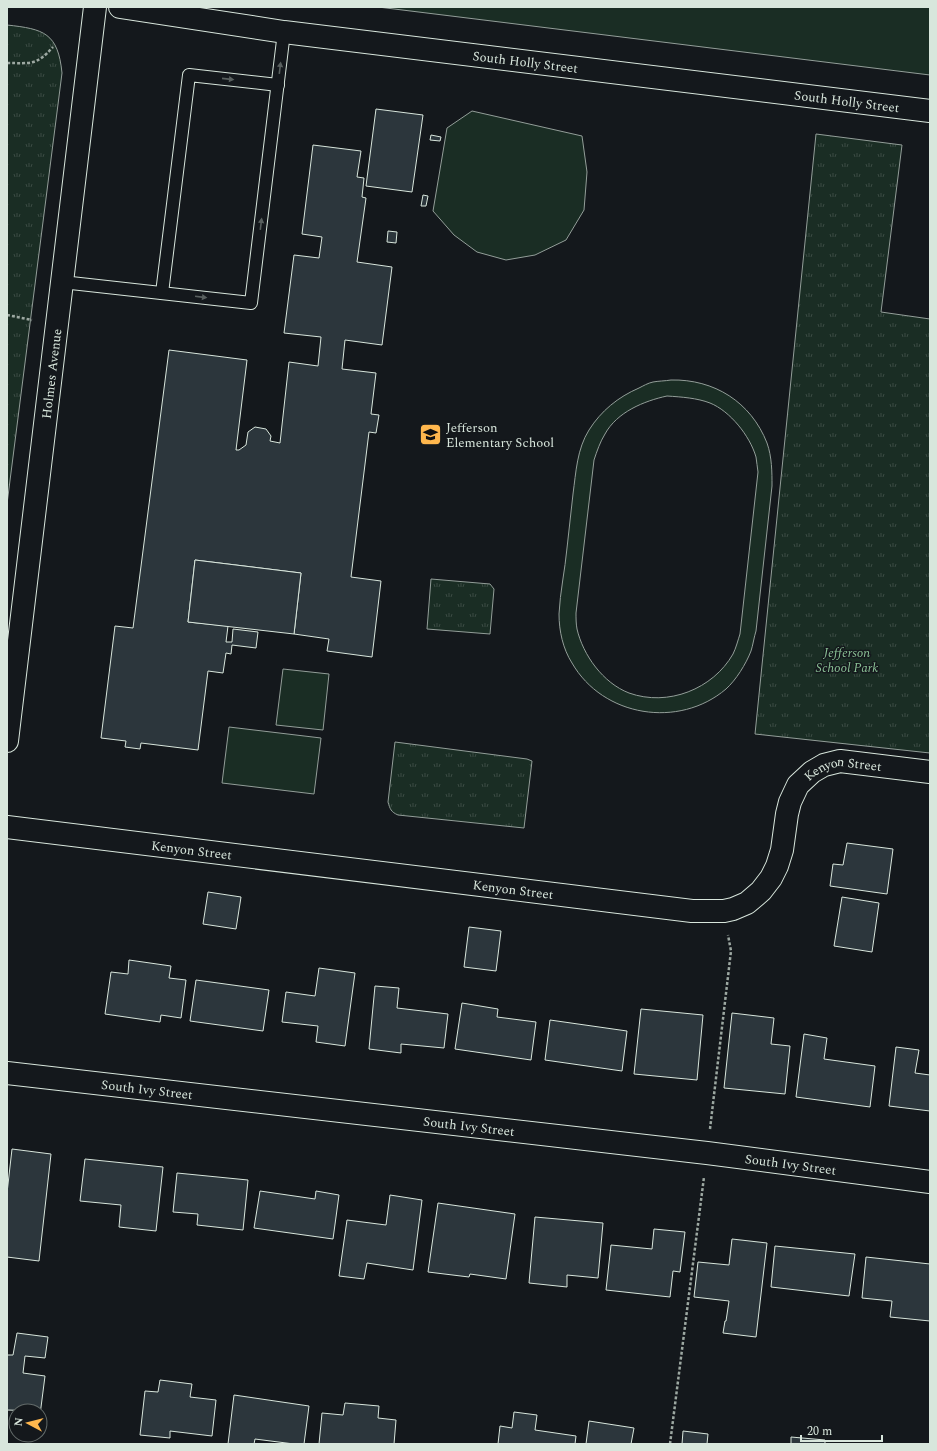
<svg xmlns="http://www.w3.org/2000/svg" width="937" height="1451" font-family="Spectral,serif">
<style>
.grass{fill:#1a2d24;stroke:#939e99;fill-rule:evenodd}
.park{fill:url(#park-tufts);stroke:#939e99}
.building{fill:#2c363c;stroke:#d8e6dc}
.lines{fill:none;stroke-linecap:round;stroke-linejoin:round}
.lane-casing{stroke:#d8e6dc;stroke-width:14}
.street-casing{stroke:#d8e6dc;stroke-width:24}
.secondary-casing{stroke:#d8e6dc;stroke-width:24}
.path{stroke:#9da8a2;stroke-width:2.5;stroke-dasharray:3 2;stroke-linecap:butt}
.lane{stroke:#14181c;stroke-width:12}
.street{stroke:#14181c;stroke-width:22}
.secondary{stroke:#14181c;stroke-width:22}
.oneway{fill:#59605f}
.labels{text-anchor:middle;stroke-width:3;stroke-linejoin:round;paint-order:stroke}
.street-label{font-size:13px;fill:#d8e6dc;stroke:#14181c}
.poi-label{font-size:13px;fill:#d8e6dc;stroke:#14181c;text-anchor:start}
.park-label{font-size:13px;font-style:italic;fill:#8ac095;stroke:#14181c}
</style>
<defs>
<pattern id="park-tufts" width="24" height="20" patternUnits="userSpaceOnUse"><rect width="24" height="20" fill="#1a2d24"/><path d="M3 7l-1-3M5 7V3M7 7l1-3M15 17l-1-3M17 17v-4M19 17l1-3" fill="none" stroke="#3b4b43"/></pattern>
</defs>
<rect width="100%" height="100%" fill="#14181c"/>
<g class="grass">
<polygon points="378,7 930,7 930,75"/>
<polygon points="472,111 582,136 587,172 584,210 566,240 535,255 506,260 477,252 454,235 433,211 447,128"/>
<path d="M671 380C714 379 751 402 767 443 772 457 772 472 772 486L756 631C754 637 753 645 751 651 746 664 736 680 726 689 679 729 603 717 572 663 563 649 559 631 559 614 560 592 565 570 567 548 569 530 571 512 573 494 576 472 577 449 589 430 601 411 618 397 639 388 643 386 648 383 653 382 658 381 665 381 671 380ZM667 396C682 397 697 398 710 403 730 411 750 436 756 457 757 462 757 467 758 472L740 634C738 640 736 648 733 654 713 689 668 707 629 693 603 683 583 655 577 629 576 624 576 618 576 613L594 460C597 451 600 442 605 434 617 412 644 401 667 396Z"/>
<polygon points="283,669 329,674 323,730 276,725"/>
<polygon points="229,727 321,738 314,794 222,783"/>
</g>
<g class="park">
<path d="M7 25C44 29 58 33 62 73L7 504Z"/>
<polygon points="816,134 902,145 881,312 930,319 930,753 755,734"/>
<polygon points="431,579 490,584 494,589 490,634 427,629"/>
<path d="M395 742 527 759 532 761 524 828 398 815C391 812 390 809 388 802Z"/>
</g>
<g class="building">
<polygon points="376,109 423,115 412,192 366,186"/>
<polygon points="431,135 441,137 440,141 430,140"/>
<polygon points="313,145 361,151 357,177 364,178 362,197 366,198 357,262 392,267 382,345 345,340 342,369 376,373 371,414 379,415 376,433 369,432 351,577 381,581 372,657 327,651 329,639 294,634 301,573 195,560 188,622 228,626 226,642 232,642 233,629 258,632 256,648 232,645 231,654 226,653 223,673 208,671 198,750 141,743 140,749 125,747 126,741 101,738 115,626 133,628 169,350 247,360 236,450 239,450 246,445 248,432 255,427 266,429 271,436 270,441 280,443 289,362 318,366 321,337 284,333 294,255 319,258 322,237 302,234"/>
<polygon points="423,195 428,196 426,206 421,206"/>
<polygon points="388,231 397,232 396,243 387,242"/>
<polygon points="195,560 301,573 294,634 188,622"/>
<polygon points="847,843 893,849 887,894 830,886 833,864 843,865"/>
<polygon points="208,892 241,897 236,929 203,924"/>
<polygon points="842,897 879,903 872,952 834,946"/>
<polygon points="469,927 501,931 496,971 464,967"/>
<polygon points="129,960 171,966 169,978 186,980 181,1018 161,1015 160,1022 105,1014 111,972 128,974"/>
<polygon points="319,968 355,973 345,1046 316,1042 318,1026 282,1022 286,992 315,996"/>
<polygon points="196,980 269,990 263,1031 190,1021"/>
<polygon points="375,986 399,988 397,1008 448,1014 444,1048 401,1044 401,1053 369,1049"/>
<polygon points="462,1003 498,1009 497,1017 536,1022 531,1060 455,1049"/>
<polygon points="641,1009 703,1015 697,1080 634,1074"/>
<polygon points="732,1013 774,1018 771,1044 790,1046 785,1094 724,1088"/>
<polygon points="550,1020 627,1031 622,1071 545,1060"/>
<polygon points="804,1034 827,1038 824,1059 875,1066 870,1107 796,1097"/>
<polygon points="896,1047 919,1050 915,1073 930,1075 930,1111 889,1106"/>
<polygon points="12,1149 51,1154 39,1261 7,1257 7,1193"/>
<polygon points="85,1159 163,1167 156,1231 119,1227 121,1205 80,1201"/>
<polygon points="177,1173 248,1180 243,1230 197,1225 198,1214 173,1212"/>
<polygon points="260,1191 315,1199 316,1191 339,1195 333,1239 254,1228"/>
<polygon points="390,1195 422,1200 413,1270 367,1263 364,1279 339,1276 347,1220 386,1225"/>
<polygon points="438,1203 515,1214 506,1279 470,1274 469,1277 428,1272"/>
<polygon points="535,1217 603,1223 598,1278 567,1275 567,1287 529,1283"/>
<polygon points="654,1229 685,1232 680,1272 673,1271 670,1297 606,1290 611,1245 652,1249"/>
<polygon points="732,1239 767,1243 756,1337 723,1333 725,1321 726,1321 729,1301 694,1297 698,1262 729,1265"/>
<polygon points="775,1246 855,1254 849,1296 771,1287"/>
<polygon points="866,1257 930,1264 930,1321 890,1317 892,1301 862,1298"/>
<polygon points="17,1333 48,1337 45,1358 25,1356 23,1373 45,1376 40,1415 40,1411 7,1410 7,1355 13,1355"/>
<polygon points="160,1380 192,1384 190,1397 216,1400 212,1436 170,1431 170,1438 140,1435 145,1391 158,1392"/>
<polygon points="234,1395 309,1406 304,1444 294,1444 255,1439 254,1444 228,1444"/>
<polygon points="345,1403 379,1406 378,1418 396,1420 394,1444 319,1444 322,1413 343,1415"/>
<polygon points="514,1412 537,1415 535,1430 576,1436 575,1444 498,1444 500,1426 512,1428"/>
<polygon points="589,1421 634,1428 631,1444 586,1444"/>
<polygon points="683,1431 708,1434 707,1444 682,1444"/>
<polygon points="791,1437 825,1440 825,1444 791,1444"/>
</g>
<g class="lines">
<defs>
<g id="lane">
<polyline points="62,282 251,303 284,32"/>
<polyline points="162,293 189,75 278,85"/>
</g>
<g id="street">
<path id="s1" d="M7 741 95 7"/>
<path id="s2" d="M7 827 692 911H724L733 909 747 903 761 891 771 878 777 866 782 850 787 814 790 802 798 785 812 772 824 765 840 761 930 772"/>
<path id="s3" d="M7 1073 707 1153 930 1182"/>
</g>
<g id="secondary">
<path id="s4" d="M120 7 284 32 930 111"/>
</g>
</defs>
<use href="#lane" class="lane-casing"/>
<use href="#street" class="street-casing"/>
<use href="#secondary" class="secondary-casing"/>
<g class="path">
<path d="M7 63C31 63 36 66 53 47"/>
<polyline points="7,315 32,320"/>
<polyline points="710,1129 731,951 728,935"/>
<polyline points="670,1444 704,1177"/>
</g>
<use href="#lane" class="lane"/>
<use href="#street" class="street"/>
<use href="#secondary" class="secondary"/>
</g>
<defs><path id="oneway-solid" d="M-6-.8H1V-3.2L6.5 0L1 3.2V.8H-6Z"/></defs>
<g class="oneway">
<use href="#oneway-solid" transform="translate(280 68) rotate(-83)"/>
<use href="#oneway-solid" transform="translate(228 79) rotate(6)"/>
<use href="#oneway-solid" transform="translate(261 224) rotate(-83)"/>
<use href="#oneway-solid" transform="translate(201 297) rotate(7)"/>
</g>
<defs>
<symbol id="school-square" viewBox="-11 -11 22 22"><rect x="-9" y="-9" width="18" height="18" rx="4" fill="#ffb74d" stroke="#14181c"/><path d="M0-5L7-2L0 1L-7-2ZM-4 1L0 2.5L4 1V4Q0 6-4 4Z" fill="#111"/></symbol>
</defs>
<g fill-rule="evenodd">
<use href="#school-square" x="418" y="422" width="25" height="25"/>
</g>
<g class="labels">
<g class="street-label">
<text dy="5" stroke="none"><textPath href="#s4" startOffset="409">South Holly Street</textPath></text>
<text dy="5" stroke="none"><textPath href="#s4" startOffset="733">South Holly Street</textPath></text>
<text dy="5" stroke="none"><textPath href="#s1" startOffset="370">Holmes Avenue</textPath></text>
<text dy="5" stroke="none"><textPath href="#s2" startOffset="930">Kenyon Street</textPath></text>
<text dy="5" stroke="none"><textPath href="#s2" startOffset="186">Kenyon Street</textPath></text>
<text dy="5" stroke="none"><textPath href="#s2" startOffset="510">Kenyon Street</textPath></text>
<text dy="5" stroke="none"><textPath href="#s3" startOffset="141">South Ivy Street</textPath></text>
<text dy="5" stroke="none"><textPath href="#s3" startOffset="465">South Ivy Street</textPath></text>
<text dy="5" stroke="none"><textPath href="#s3" startOffset="789">South Ivy Street</textPath></text>
</g>
<g class="poi-label">
<text x="446" y="432">Jefferson<tspan x="446" dy="15">Elementary School</tspan></text>
</g>
<g class="park-label">
<text x="847" y="657">Jefferson<tspan x="847" dy="15">School Park</tspan></text>
</g>
</g>
<rect width="937" height="1451" fill="none" stroke="#d8e6dc" stroke-width="16"/>
<g transform="translate(28 1423) rotate(277)"><circle r="19" fill="#14181c" stroke="#626a69"/>
<path d="M0-3L7 15L0 10L-7 15Z" fill="#ffb74d"/>
<text y="-6" font-size="11" font-weight="bold" text-anchor="middle" fill="#d8e6dc">N</text>
</g>
<path d="M801 1435v6h81v-6" fill="none" stroke="#d8e6dc" stroke-width="2"/>
<text x="807" y="1435" font-size="12" fill="#d8e6dc" stroke="#14181c" stroke-width="3" paint-order="stroke">20 m</text>
</svg>
